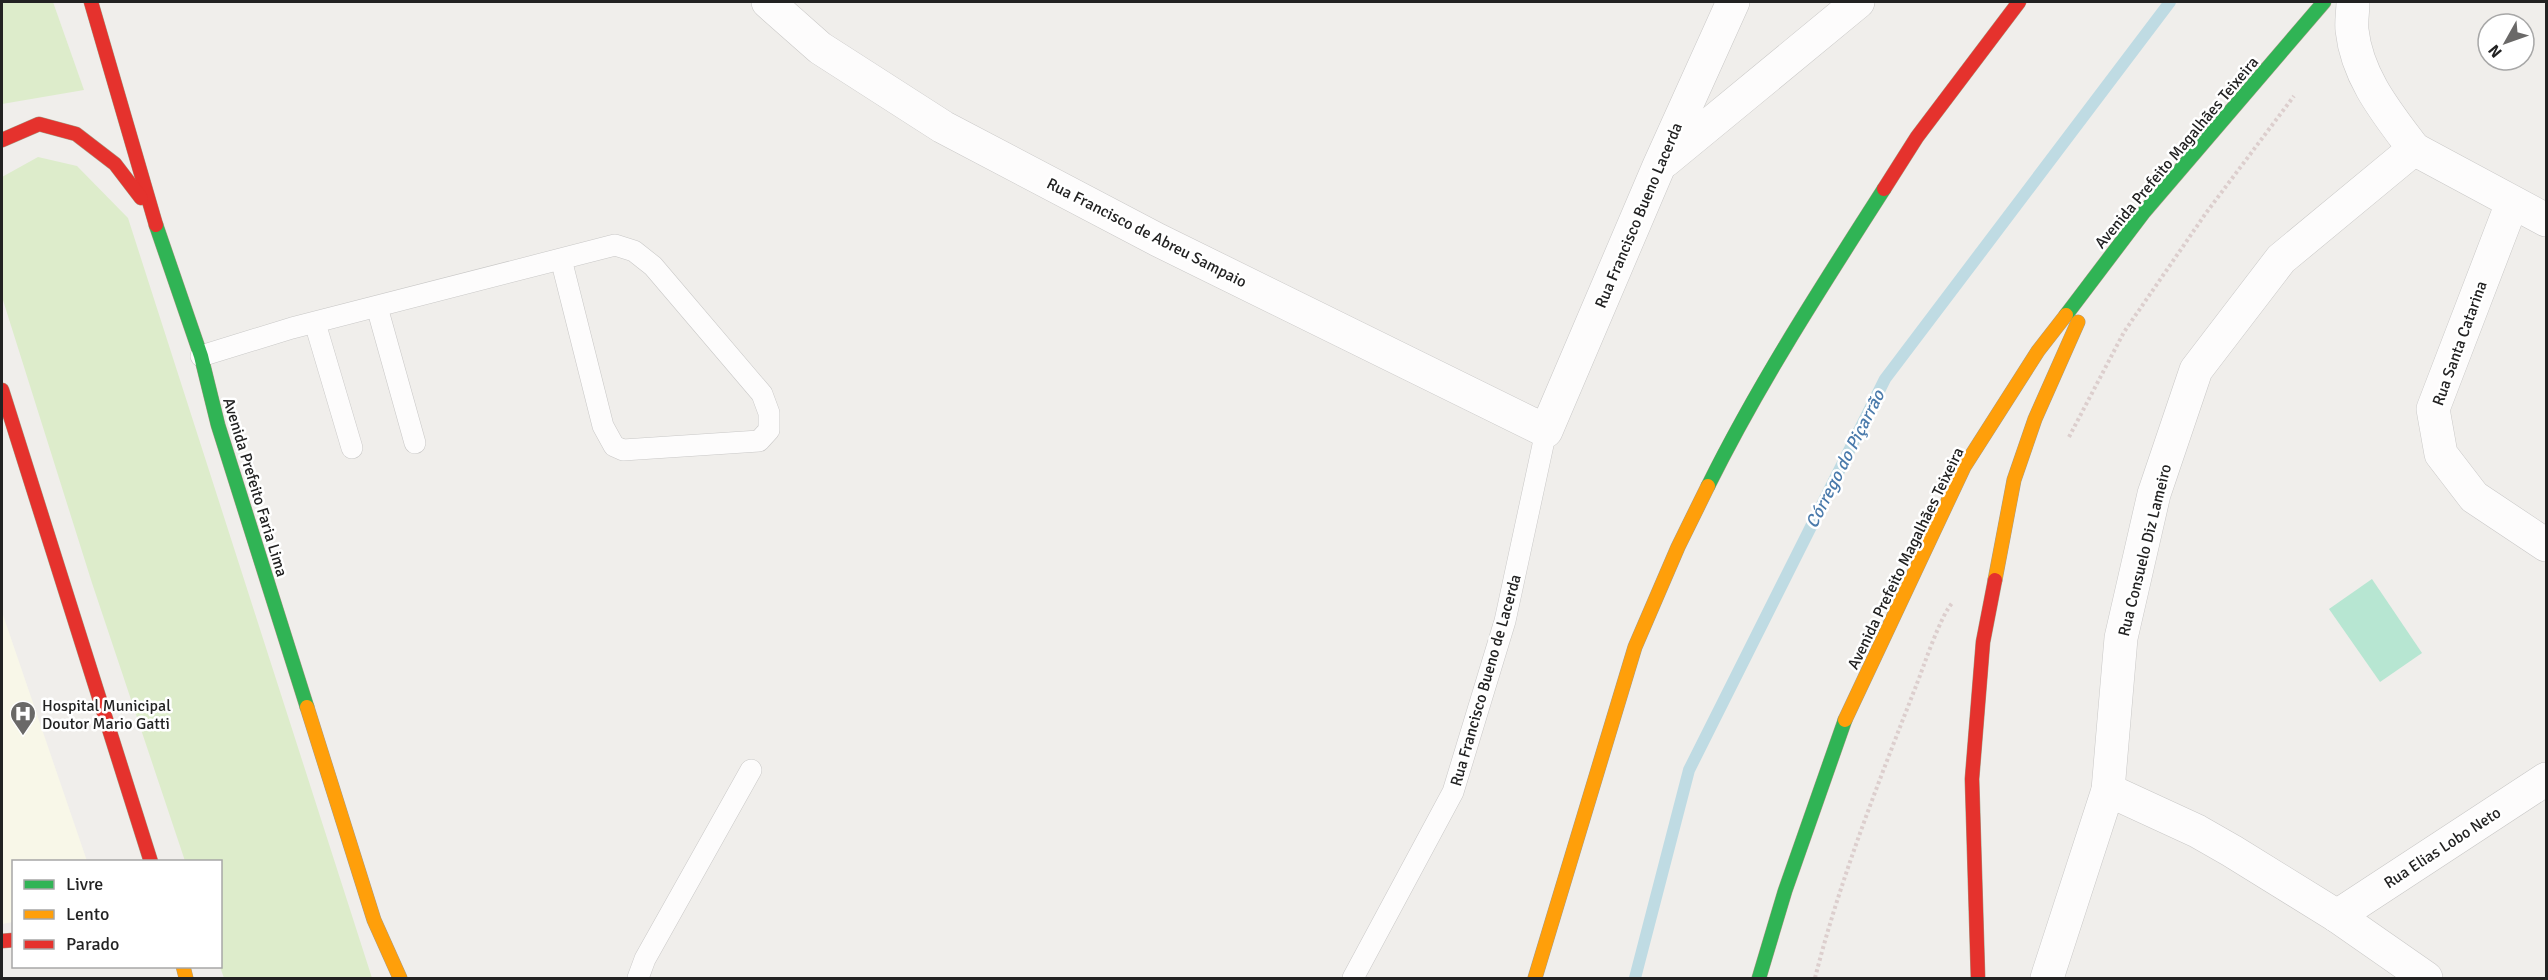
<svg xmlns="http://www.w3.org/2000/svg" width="2548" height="980" font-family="Signika,sans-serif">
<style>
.education{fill:#f8f7e8}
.grass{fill:#ddeccb}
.pitch{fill:#b7e6d2}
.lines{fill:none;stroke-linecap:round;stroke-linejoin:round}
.stream{stroke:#bfdbe3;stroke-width:12}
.lane-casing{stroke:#c9c8c7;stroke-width:22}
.street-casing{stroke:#c9c8c7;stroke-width:34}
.fast-casing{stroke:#a79c86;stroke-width:15}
.slow-casing{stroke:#a79c86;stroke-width:15}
.jam-casing{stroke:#a79c86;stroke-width:15}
.path{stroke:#dccecd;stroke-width:4;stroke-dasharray:3 3;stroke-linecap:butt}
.lane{stroke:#fdfcfc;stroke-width:21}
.street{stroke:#fdfcfc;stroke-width:33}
.fast{stroke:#30b455;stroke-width:14}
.slow{stroke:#ff9f0a;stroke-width:14}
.jam{stroke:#e5322d;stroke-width:14}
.labels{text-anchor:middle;stroke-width:5;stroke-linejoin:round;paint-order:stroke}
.street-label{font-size:16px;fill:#222;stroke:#fff}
.poi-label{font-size:16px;fill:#222;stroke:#fff;text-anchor:start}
.water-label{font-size:18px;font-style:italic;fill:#4a7aab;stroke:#fff}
</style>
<rect width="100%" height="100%" fill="#f0eeeb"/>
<polygon class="education" points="2,612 87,861 14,862 13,922 2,924"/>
<g class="grass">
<polygon points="2,2 53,2 84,90 2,104"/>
<polygon points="38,157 77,166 128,218 372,978 224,978 220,967 220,862 185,861 92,583 2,297 2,177"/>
</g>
<polygon class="pitch" points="2372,579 2422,653 2380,682 2329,609"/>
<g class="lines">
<polyline class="stream" points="1635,978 1689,770 1885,379 2170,2"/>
<defs>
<g id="lane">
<polyline points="377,307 415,443"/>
<polyline points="315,323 352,448"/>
<polyline points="201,356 292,328 615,245 634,251 653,266 762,394 769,413 769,430 759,441 623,450 614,446 603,426 561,259"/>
<polyline points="638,978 645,959 751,770"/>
<polyline points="1353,978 1453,792 1505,621 1546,431"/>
</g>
<g id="street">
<polyline points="768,2 820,48 943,127 1158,240 1546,431 1659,166 1733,2"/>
<path d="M2353 2C2353 11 2351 21 2352 30 2357 77 2387 113 2414 149"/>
<polyline points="1665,161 1858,2"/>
<polyline points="2512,203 2433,409 2441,454 2474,497 2546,545"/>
<polyline points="2108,790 2197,831 2232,851 2337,916 2426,978"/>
<polyline points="2337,916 2546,779"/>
<polyline points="2047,978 2108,790 2121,638 2154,494 2196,370 2281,259 2414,149 2546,220"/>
</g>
<g id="fast">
<polyline points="156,225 201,356 218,425 307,707"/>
<polyline points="2066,315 2144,212 2324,2"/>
<path d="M1708 486C1759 383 1822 286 1884 189"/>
<polyline points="1759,978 1785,891 1845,720"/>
</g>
<g id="slow">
<polyline points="1995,580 2014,480 2035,419 2078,322"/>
<polyline points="307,707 374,920 400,978"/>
<polyline points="1845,720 1964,467 2038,351 2066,315"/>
<polyline points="183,966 186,978"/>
<polyline points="1535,978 1635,647 1678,547 1708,486"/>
</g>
<g id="jam">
<polyline points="91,2 156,225"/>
<polyline points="2,140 39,124 76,134 115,164 141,198"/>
<polyline points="1884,189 1917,137 2019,2"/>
<polyline points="2,390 151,862"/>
<polyline points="2,941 14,940"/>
<polyline points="1978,978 1972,779 1983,642 1995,580"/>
</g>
</defs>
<use href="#lane" class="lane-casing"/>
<use href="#street" class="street-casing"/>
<use href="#fast" class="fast-casing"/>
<use href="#slow" class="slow-casing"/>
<use href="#jam" class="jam-casing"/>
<g class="path">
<polyline points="2069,437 2124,332 2206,213 2294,96"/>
<path d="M1815 978C1840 879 1879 781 1916 686 1924 666 1940 616 1953 602"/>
</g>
<use href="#lane" class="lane"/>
<use href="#street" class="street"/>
<use href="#fast" class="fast"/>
<use href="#slow" class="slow"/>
<use href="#jam" class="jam"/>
</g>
<defs>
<symbol id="hospital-pin" viewBox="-11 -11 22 30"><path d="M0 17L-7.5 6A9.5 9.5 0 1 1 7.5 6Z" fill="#6a6968" stroke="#fff"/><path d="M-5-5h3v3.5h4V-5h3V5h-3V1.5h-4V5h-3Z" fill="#fff"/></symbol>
</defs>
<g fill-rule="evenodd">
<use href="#hospital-pin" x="8" y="699" width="30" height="40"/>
</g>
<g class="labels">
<g class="street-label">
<text transform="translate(2176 152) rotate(-50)" y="6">Avenida Prefeito Magalhães Teixeira</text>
<text transform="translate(1638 215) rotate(-67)" y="6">Rua Francisco Bueno Lacerda</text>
<text transform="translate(1147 232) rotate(27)" y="6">Rua Francisco de Abreu Sampaio</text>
<text transform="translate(2459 343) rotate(-70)" y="6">Rua Santa Catarina</text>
<text transform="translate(256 487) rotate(73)" y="6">Avenida Prefeito Faria Lima</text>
<text transform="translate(2144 550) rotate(-76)" y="6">Rua Consuelo Diz Lameiro</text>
<text transform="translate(1905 558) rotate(-64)" y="6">Avenida Prefeito Magalhães Teixeira</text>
<text transform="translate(1485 680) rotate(-74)" y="6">Rua Francisco Bueno de Lacerda</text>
<text transform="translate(2442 847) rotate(-33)" y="6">Rua Elias Lobo Neto</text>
</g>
<g class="poi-label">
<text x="42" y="711">Hospital Municipal<tspan x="42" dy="18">Doutor Mario Gatti</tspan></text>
</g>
<g class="water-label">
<text transform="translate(1845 459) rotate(-63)" y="6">Córrego do Piçarrão</text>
</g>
</g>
<rect width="2548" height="980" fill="none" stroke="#222222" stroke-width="6"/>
<rect x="12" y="860" width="210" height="108" fill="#ffffff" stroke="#a7a7a7" stroke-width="1.5"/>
<rect x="24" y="880" width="30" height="9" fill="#30b455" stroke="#a7a7a7" stroke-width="1.5"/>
<text x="66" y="890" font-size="18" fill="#222222">Livre</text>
<rect x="24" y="910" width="30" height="9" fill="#ff9f0a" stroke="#a7a7a7" stroke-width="1.5"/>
<text x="66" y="920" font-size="18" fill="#222222">Lento</text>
<rect x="24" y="940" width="30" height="9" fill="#e5322d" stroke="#a7a7a7" stroke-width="1.5"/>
<text x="66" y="950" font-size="18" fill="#222222">Parado</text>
<g transform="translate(2506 42) rotate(230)"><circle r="28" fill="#ffffff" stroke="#a7a7a7" stroke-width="1.5"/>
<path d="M0-4.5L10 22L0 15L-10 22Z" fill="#6a6968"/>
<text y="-9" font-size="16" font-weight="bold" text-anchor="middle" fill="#222222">N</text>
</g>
</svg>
